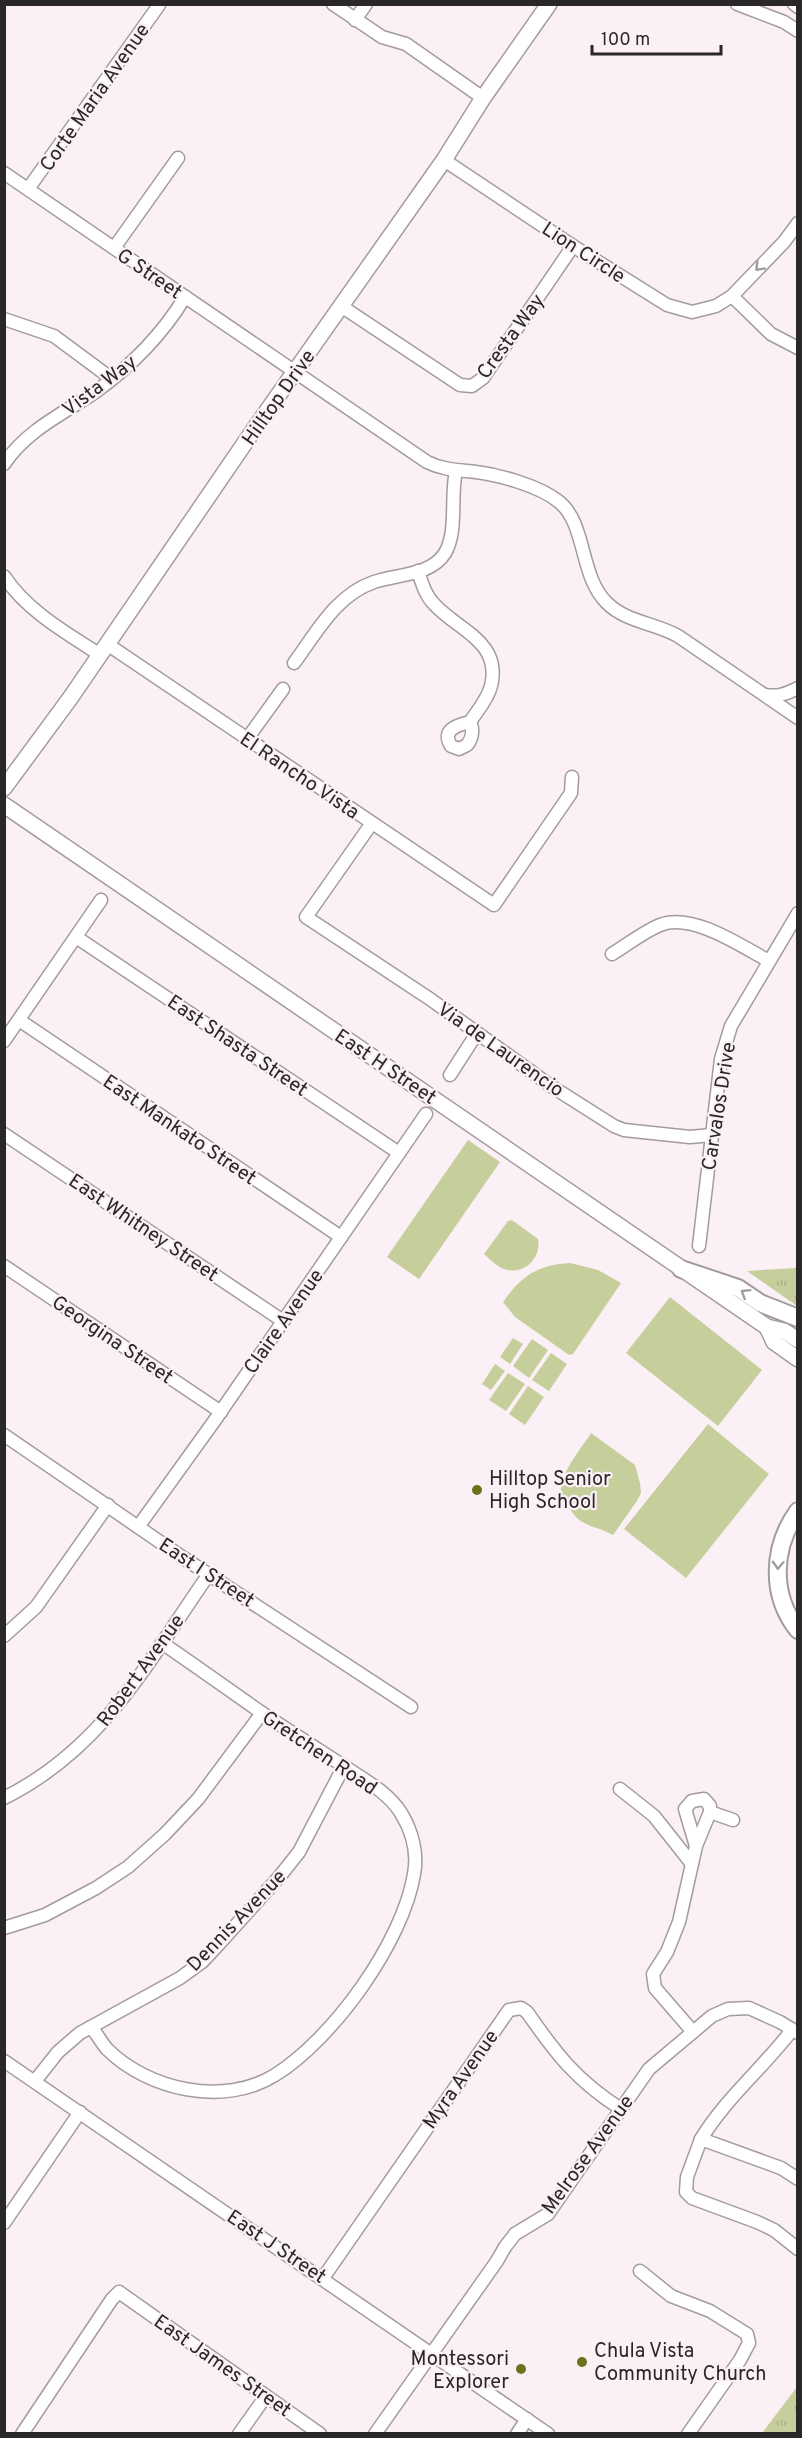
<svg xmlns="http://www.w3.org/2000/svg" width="802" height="2438" font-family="Overpass,sans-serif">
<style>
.grass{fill:url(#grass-tufts)}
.park{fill:#c6cf9c}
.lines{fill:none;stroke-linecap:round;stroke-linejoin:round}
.minor-casing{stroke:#a49ba0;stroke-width:15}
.major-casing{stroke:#a49ba0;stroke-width:18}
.highway-casing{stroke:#a49ba0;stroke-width:20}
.minor{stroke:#fff;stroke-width:12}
.major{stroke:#fff;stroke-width:15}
.highway{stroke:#fff;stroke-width:16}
.oneway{stroke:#9f9e9f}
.poi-dot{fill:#68731c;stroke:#faf0f5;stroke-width:2}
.labels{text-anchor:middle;stroke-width:4.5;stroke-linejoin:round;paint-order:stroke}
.street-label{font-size:20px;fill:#2a2729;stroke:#faf0f5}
.poi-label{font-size:20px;fill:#2a2729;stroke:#faf0f5;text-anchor:start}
</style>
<defs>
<pattern id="grass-tufts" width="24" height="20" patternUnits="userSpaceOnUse" patternTransform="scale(1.5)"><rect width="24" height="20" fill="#c6cf9c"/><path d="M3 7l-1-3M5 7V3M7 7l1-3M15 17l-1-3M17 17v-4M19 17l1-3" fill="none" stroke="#aab286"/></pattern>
</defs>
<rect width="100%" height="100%" fill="#faf0f5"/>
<g class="grass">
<polygon points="797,1268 797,1306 747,1271"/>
<polygon points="797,2387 797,2433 762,2433"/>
</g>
<g class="park">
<polygon points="468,1140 500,1162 419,1279 387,1257"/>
<path d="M512 1220 538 1239C542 1258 523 1276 504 1269 496 1266 490 1259 484 1254L508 1221Z"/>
<path d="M570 1263 598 1270 621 1283 573 1354 569 1355 515 1317 503 1302C522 1275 538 1265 570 1263Z"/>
<polygon points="670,1297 762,1370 718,1426 626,1353"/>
<polygon points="513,1338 523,1344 510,1364 500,1357"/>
<polygon points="532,1339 548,1350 529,1378 513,1366"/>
<polygon points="551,1353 567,1364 549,1391 532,1380"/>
<polygon points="495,1364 505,1371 491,1390 482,1384"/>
<polygon points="508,1373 525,1384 506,1411 489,1400"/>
<polygon points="528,1386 544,1397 525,1425 509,1414"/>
<polygon points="708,1424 769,1474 686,1578 624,1529"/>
<path d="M591 1433 635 1465 640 1483 641 1493 637 1501 613 1535C601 1528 588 1527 578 1519 571 1513 570 1505 562 1501 555 1478 579 1452 591 1433Z"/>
</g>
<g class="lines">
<defs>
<g id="minor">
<polyline points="333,4 382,37 406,44 483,98"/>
<polyline points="737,4 784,22 798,31"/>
<polyline points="794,4 798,7"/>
<polyline points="355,20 366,4"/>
<polyline points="444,160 573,246 667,305 692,312 716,306 732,296"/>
<path d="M4 173 427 462C443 470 458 470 476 472 500 475 539 486 558 501 587 523 579 576 607 603 626 622 655 623 678 636L798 718"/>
<polyline points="28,189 159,5"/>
<polyline points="798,223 784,242 732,296 771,334 798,348"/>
<polyline points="114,248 178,158"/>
<polyline points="341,306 460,385 472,386 483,378 573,246"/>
<polyline points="4,319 54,336 112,379"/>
<path d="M4 464C26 431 62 414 94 393 130 367 162 335 185 297"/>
<path d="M418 571C422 583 425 595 434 604 457 630 502 641 491 686 488 699 477 711 470 722 457 725 441 730 451 746L459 749 467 745C472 739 474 730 470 722"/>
<path d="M4 576C26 610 66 633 99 654"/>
<polyline points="107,644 494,905 571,793 572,777"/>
<path d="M294 663C317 632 336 595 374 582 396 574 431 576 445 553 458 531 450 497 456 471"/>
<path d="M765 695C778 697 786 694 798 688"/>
<polyline points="247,739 283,689"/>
<polyline points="372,823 306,917 430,999 551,1086 614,1126 624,1130 690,1137 712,1135"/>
<polyline points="76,937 399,1153"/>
<path d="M612 954C627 945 643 932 660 925 692 912 741 946 769 961"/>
<polyline points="19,1020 341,1237"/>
<polyline points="4,1041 101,900"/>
<polyline points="450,1075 477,1033"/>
<polyline points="4,1134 283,1321"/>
<polyline points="699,1246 721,1059 731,1026 798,913"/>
<polyline points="4,1266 221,1412"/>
<polyline points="4,1435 179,1555 411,1707"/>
<polyline points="138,1527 215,1420 426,1114"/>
<polyline points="4,1636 36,1607 108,1505"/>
<polyline points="620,1789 654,1816 692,1864"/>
<path d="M4 1798C104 1748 148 1661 209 1574"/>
<polyline points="710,1812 733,1820"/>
<polyline points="4,1928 45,1915 96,1888 128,1867 165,1834 198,1799 262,1713"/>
<path d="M91 2027C97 2034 101 2042 107 2049 148 2090 224 2107 275 2075 333 2039 403 1942 414 1874 418 1853 412 1831 401 1813 388 1792 363 1779 342 1765 316 1748 289 1731 262 1713 229 1690 196 1666 162 1643"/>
<polyline points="693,2032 655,1988 653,1974 667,1952 679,1922 696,1846 710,1812 710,1806 704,1799 692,1801 685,1809 696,1846"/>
<polyline points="4,2061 548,2434"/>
<polyline points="35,2081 58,2052 80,2033 180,1978 202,1962 218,1945 280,1876 299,1852 344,1766"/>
<path d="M701 2139C726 2098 763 2068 792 2030"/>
<polyline points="798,2179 781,2168 701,2139 687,2177 686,2192 692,2198 757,2222 774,2230 798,2249"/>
<polyline points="4,2223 80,2112"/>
<polyline points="640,2271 671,2296 710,2311 747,2334 749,2343 740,2360 688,2434"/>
<path d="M323 2278 509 2010 521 2008 527 2012C556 2054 577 2081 621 2109"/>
<polyline points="22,2434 112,2299 119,2292 320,2434"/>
<polyline points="239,2434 266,2396"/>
<polyline points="375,2434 497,2261 505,2247 515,2234 548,2214 649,2069 712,2016 728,2009 749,2008 780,2022 798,2033"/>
<polyline points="517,2434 527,2419"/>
</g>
<g id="major">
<polyline points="4,788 71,697 253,431 444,160 483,98 549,4"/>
<polyline points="4,805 767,1327 784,1331 798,1340"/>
<polyline points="767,1327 774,1342 798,1359"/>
</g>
<g id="highway">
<polyline points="681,1269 738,1288 760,1303 798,1318"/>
<path d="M798 1511C772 1547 770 1595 798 1630"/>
</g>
</defs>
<use href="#minor" class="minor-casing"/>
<use href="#major" class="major-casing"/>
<use href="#highway" class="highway-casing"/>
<use href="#minor" class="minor"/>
<use href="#major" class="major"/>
<use href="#highway" class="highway"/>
</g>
<defs><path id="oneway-chevron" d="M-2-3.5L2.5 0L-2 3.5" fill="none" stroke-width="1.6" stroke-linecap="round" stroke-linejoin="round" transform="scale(1.5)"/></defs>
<g class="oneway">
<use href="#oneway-chevron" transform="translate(759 267) rotate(134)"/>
<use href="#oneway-chevron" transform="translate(745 1293) rotate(-148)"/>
<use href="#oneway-chevron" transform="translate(778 1565) rotate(92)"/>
</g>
<g class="poi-dot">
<circle cx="477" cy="1490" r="6"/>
<circle cx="582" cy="2362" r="6"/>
<circle cx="521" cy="2369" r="6"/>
</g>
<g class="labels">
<g class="street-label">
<text transform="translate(94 97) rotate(-55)" y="7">Corte Maria Avenue</text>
<text transform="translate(584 252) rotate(33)" y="7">Lion Circle</text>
<text transform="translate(150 273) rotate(34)" y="7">G Street</text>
<text transform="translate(510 336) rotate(-54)" y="7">Cresta Way</text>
<text transform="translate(99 385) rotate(-37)" y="7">Vista Way</text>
<text transform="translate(278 397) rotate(-55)" y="7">Hilltop Drive</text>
<text transform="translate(300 775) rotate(34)" y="7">El Rancho Vista</text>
<text transform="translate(238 1045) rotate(34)" y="7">East Shasta Street</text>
<text transform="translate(501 1049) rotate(35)" y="7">Via de Laurencio</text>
<text transform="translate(386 1066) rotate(34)" y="7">East H Street</text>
<text transform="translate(718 1106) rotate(-81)" y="7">Carvalos Drive</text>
<text transform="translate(180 1129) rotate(34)" y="7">East Mankato Street</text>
<text transform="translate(144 1227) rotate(34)" y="7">East Whitney Street</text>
<text transform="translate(283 1321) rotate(-55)" y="7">Claire Avenue</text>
<text transform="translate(113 1339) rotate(34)" y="7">Georgina Street</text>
<text transform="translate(207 1572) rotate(33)" y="7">East I Street</text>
<text transform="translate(140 1670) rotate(-54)" y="7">Robert Avenue</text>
<text transform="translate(320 1752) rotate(34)" y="7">Gretchen Road</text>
<text transform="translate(236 1920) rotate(-46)" y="7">Dennis Avenue</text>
<text transform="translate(460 2079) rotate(-55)" y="7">Myra Avenue</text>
<text transform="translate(587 2154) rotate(-54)" y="7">Melrose Avenue</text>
<text transform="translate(277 2246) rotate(34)" y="7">East J Street</text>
<text transform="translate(223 2365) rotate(35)" y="7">East James Street</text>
</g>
<g class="poi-label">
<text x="489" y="1485">Hilltop Senior<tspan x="489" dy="23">High School</tspan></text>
<text x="594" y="2357">Chula Vista<tspan x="594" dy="23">Community Church</tspan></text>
<text x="509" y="2365" text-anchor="end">Montessori<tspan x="509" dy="23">Explorer</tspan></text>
</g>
</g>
<rect width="802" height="2438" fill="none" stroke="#2a2729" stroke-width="12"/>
<path d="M592 45v9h129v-9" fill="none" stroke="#2a2729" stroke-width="3"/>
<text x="601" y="45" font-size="18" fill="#2a2729" stroke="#faf0f5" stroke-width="4.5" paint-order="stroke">100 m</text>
</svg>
